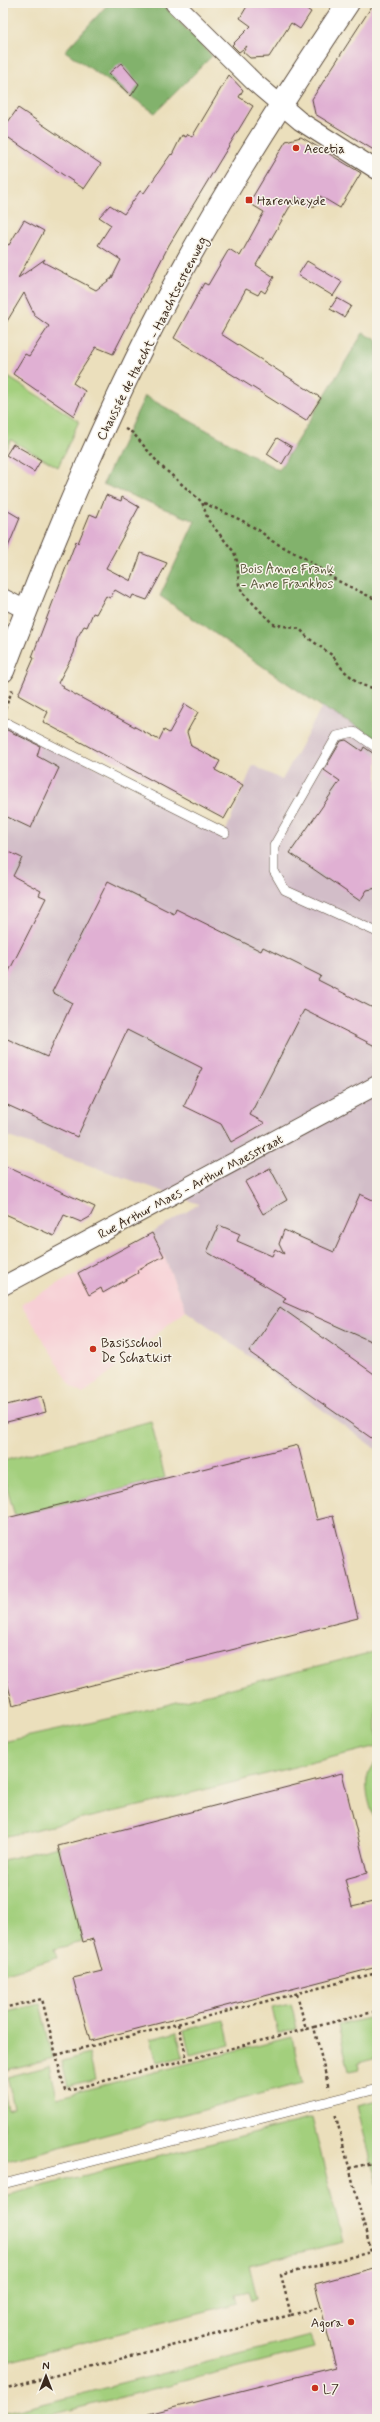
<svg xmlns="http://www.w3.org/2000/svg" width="380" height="2422" font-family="Mynerve,sans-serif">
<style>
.built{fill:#f7cfd5}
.industrial{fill:#d2bdc8}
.green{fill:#a3cf7d;stroke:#6f7c4e}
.forest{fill:#82b26c;stroke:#5e6e45}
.building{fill:#e0b0d3}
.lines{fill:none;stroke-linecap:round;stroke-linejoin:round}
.lane-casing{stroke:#554536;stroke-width:10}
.street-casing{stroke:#554536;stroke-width:20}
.secondary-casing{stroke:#554536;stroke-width:24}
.path{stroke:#554536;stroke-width:2.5;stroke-dasharray:3 3;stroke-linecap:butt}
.lane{stroke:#fff;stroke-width:9}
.street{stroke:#fff;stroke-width:18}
.secondary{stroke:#fff;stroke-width:22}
.poi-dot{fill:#c8321e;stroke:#f7f3e8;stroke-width:1.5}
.labels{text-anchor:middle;stroke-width:3;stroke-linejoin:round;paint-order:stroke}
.poi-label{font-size:13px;fill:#3b2a1e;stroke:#f7f3e8;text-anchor:start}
.street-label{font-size:13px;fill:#3b2a1e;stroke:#f7f3e8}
.park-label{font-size:13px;fill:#555336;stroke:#f7f3e8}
</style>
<rect width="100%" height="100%" fill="#f7f3e8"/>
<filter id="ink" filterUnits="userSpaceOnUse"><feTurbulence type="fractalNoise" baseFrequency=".025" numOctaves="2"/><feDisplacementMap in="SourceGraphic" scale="8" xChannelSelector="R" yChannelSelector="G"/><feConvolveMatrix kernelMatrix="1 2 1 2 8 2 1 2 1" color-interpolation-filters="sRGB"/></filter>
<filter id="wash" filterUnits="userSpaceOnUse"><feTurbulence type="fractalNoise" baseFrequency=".012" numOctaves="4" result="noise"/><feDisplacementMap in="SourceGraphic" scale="16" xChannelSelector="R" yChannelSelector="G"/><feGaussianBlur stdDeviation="0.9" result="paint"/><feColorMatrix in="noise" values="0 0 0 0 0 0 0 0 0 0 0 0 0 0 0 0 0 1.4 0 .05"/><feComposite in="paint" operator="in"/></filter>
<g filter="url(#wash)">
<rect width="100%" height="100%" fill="#ebdfbc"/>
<polygon class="built" points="152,1233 164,1256 186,1310 83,1394 72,1387 21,1304"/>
<polygon class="industrial" points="322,707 377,738 377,1450 186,1310 164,1256 152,1233 199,1204 3,1135 3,720 225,833 253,765 282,780"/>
<g class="green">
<polygon points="3,374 79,421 58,467 11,440 3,454"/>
<polygon points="151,1421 165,1478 15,1516 3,1475 3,1461"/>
<polygon points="377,1651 377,1746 152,1803 3,1837 3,1742 130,1714"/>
<path d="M377 1760V1829C371 1806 357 1779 377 1760Z"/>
<polygon points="58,1846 83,1942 54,1949 57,1958 3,1974 3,1860"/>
<polygon points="40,2004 53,2058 3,2071 3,2013"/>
<polygon points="291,2004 297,2028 278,2033 272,2008"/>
<polygon points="377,2016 377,2058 358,2063 359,2069 349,2071 338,2025"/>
<polygon points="224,2020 230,2045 190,2055 184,2030"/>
<polygon points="177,2032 183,2057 157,2063 151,2039"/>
<polygon points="292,2037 302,2083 3,2162 3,2087 8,2109 14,2107 7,2077 50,2066 57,2097"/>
<polygon points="89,2054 95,2079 68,2086 62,2061"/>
<polygon points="377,2101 377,2184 357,2106"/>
<polygon points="312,2118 343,2242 249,2265 257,2298 252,2300 249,2291 236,2294 238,2303 3,2363 3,2196"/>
<polygon points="310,2336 314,2348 35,2419 3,2419 3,2414"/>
</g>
<g class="forest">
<polygon points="109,3 161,3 212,56 155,113 65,51"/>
<polygon points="363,333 377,340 377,738 322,707 160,596 195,521 103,484 145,396 279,470"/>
</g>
<g id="blocks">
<g class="building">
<polygon points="249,3 298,3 311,12 300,29 291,23 269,57 250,58 243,52 247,46 239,52 232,45 251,26 240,18"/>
<polygon points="374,3 377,3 377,152 315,114 312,99"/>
<polygon points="121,63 139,84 131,96 108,74"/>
<polygon points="229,75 243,90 239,97 253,106 169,245 113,354 96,347 73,383 85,391 74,416 13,374 25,354 29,356 49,326 35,316 24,293 3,328 3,242 9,245 24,220 44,231 18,278 45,259 43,262 96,290 112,278 121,260 98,245 111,225 99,217 110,205 124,214 140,191 144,193 171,154 172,155 182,135 186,137 188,134 192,137"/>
<polygon points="18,108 101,164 84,189 3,134 3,129"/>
<polygon points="301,137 361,173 340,208 320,196 314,207 296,196 256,265 274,277 265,293 261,290 258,295 246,289 221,334 321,398 306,421 174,338 204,283 208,285 229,249 240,256 264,212 249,203 286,141"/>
<polygon points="307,261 342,282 333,296 298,275"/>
<polygon points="337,298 351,306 344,317 330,309"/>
<polygon points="277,438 292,447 282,464 267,454"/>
<polygon points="13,444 41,460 34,472 6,455"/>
<polygon points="106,495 121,501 122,497 139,507 106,568 131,581 141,553 167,563 147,600 133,595 131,599 115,590 110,598 106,596 96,614 93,613 87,627 84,626 77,638 74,653 58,683 64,686 63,688 159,740 164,730 169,733 185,704 198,712 187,732 191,746 220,761 215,770 243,785 224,819 43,722 48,712 18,695 34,658 32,657 76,541 78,543 90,514 97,517"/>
<polygon points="3,508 20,518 3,559"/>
<polygon points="3,728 40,746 37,756 59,768 31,828 3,815"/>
<polygon points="346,740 362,751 364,747 377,756 377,888 367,890 360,901 290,853 340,781 324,770 341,741"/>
<polygon points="3,849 22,858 13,876 41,891 39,895 46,898 3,983"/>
<polygon points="108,881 174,914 176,909 261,951 263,947 321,976 318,980 377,1010 377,1047 304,1010 250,1115 265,1123 231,1142 221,1124 184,1106 202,1068 127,1030 77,1137 3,1103 3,1037 47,1057 72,1003 52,992"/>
<polygon points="3,1165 95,1207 90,1217 81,1222 64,1215 54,1236 3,1213"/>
<polygon points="270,1168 287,1200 263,1214 245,1182"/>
<polygon points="360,1194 377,1202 377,1344 283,1302 286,1298 207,1252 219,1225 240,1234 237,1241 272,1256 275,1249 284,1254 279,1244 284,1230 334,1252"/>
<polygon points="152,1233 164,1256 137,1270 138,1273 103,1293 101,1288 89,1295 78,1273"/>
<polygon points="280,1307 377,1376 377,1442 249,1352"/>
<polygon points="42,1396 46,1412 3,1423 3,1406"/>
<polygon points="298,1445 317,1520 333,1516 358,1618 13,1705 3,1666 3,1519"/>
<polygon points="342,1773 367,1873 345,1879 352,1907 377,1901 377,1967 90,2041 73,1978 102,1971 93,1939 83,1942 58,1846"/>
<polygon points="377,2267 377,2419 350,2419 349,2416 336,2419 149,2419 148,2414 336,2367 315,2284"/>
</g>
</g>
</g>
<g filter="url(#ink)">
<use href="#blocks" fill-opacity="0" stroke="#554536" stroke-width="1"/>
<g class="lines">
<defs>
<g id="lane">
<polyline points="3,721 225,833"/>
<polyline points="377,748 354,732 337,736 274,846 274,871 285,890 377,932"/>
<polyline points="3,2184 377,2089"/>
</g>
<g id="street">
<polyline points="174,3 253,81 300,121 377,170"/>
<polyline points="3,598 26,610"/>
<polyline points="3,1286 377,1085"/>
</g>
<path id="secondary" d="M3 671C56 532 114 394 186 263 235 174 291 88 348 3"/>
</defs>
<use href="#lane" class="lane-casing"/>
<use href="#street" class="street-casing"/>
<use href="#secondary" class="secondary-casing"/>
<g class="path">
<polyline points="125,429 133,433 160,465 202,502 208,520 234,552 237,561 239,585 243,593 273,624 300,629 307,637 333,656 343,670 361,685 377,689"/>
<polyline points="204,503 241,520 260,531 272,541 306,559 336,580 377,600"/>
<polyline points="5,709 13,688"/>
<polyline points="297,1994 306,2029 314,2027 329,2089"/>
<polyline points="3,2008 42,1999 65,2091 306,2029"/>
<polyline points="178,2024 187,2059"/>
<polyline points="314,2027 377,2011"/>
<polyline points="56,2055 377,1973"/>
<polyline points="349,2168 377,2162"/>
<polyline points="291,2315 321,2307"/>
<polyline points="3,2389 291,2315 281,2275 371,2252 335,2113"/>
</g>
<use href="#lane" class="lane"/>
<use href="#street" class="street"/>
<use href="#secondary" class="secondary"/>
</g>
</g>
<g class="poi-dot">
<circle cx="296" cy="148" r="4"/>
<rect x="245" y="196" width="8" height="8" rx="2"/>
<circle cx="93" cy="1349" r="4"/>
<circle cx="351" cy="2322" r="4"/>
<circle cx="315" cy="2388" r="4"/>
</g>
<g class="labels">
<g class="poi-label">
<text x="304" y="153">Aecetia</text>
<text x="257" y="205">Harenheyde</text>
<text x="101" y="1347">Basisschool<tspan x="101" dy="15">De Schatkist</tspan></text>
<text x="343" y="2327" text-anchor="end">Agora</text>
<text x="323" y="2393">L7</text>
</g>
<g class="street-label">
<text transform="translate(151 338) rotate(-63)" y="5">Chaussée de Haecht - Haachtsesteenweg</text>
<text transform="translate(190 1186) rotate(-28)" y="5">Rue Arthur Maes - Arthur Maesstraat</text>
</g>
<g class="park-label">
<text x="287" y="573">Bois Anne Frank<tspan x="287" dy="15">- Anne Frankbos</tspan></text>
</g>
</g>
<rect width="380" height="2422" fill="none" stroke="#f7f3e8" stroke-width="16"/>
<g transform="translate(46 2376)" stroke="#f7f3e8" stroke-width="3" paint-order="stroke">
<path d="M0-3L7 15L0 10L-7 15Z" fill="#3b2a1e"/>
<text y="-6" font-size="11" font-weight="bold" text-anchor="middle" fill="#3b2a1e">N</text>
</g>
</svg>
